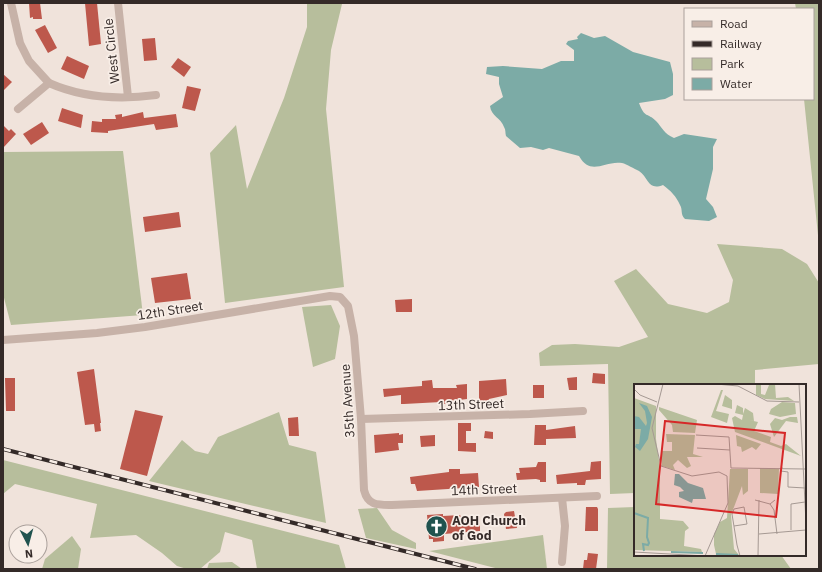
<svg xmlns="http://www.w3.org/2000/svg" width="822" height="572" font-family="'IBM Plex Sans',sans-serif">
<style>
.green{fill:#b7be9c}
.water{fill:#7caba6}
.building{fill:#bd584c}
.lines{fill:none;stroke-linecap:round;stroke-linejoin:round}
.street{stroke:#c7b2a8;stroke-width:8}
.rail-casing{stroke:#342a28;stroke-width:4}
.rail{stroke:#f8eee7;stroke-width:2.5;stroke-dasharray:8;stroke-linecap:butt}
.labels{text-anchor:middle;stroke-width:3.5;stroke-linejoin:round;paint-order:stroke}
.street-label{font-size:13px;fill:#342a28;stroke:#f8eee7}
.poi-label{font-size:13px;font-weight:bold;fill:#342a28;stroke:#f8eee7;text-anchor:start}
.inset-river{fill:none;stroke:#7caba6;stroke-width:2}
.inset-road{fill:none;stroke:#a59993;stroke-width:1}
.view{fill:#d62828;fill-opacity:0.15;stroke:#d62828;stroke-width:2}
.inset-edge{fill:none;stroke:#342a28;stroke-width:2}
</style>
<rect width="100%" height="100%" fill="#f0e3db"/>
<g class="green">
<polygon points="307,3 342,4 331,50 326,109 344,287 225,303 210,153 236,125 247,189 284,98 307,27"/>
<polygon points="795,3 819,3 819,245 804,99 813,99 813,9 796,9"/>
<polygon points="123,151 143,315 11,325 3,294 3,152"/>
<polygon points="717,244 782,249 807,264 819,283 819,364 755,370 755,385 635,385 635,493 610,494 608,364 540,366 539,353 552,345 575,344 619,347 648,337 614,281 636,269 668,304 707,313 729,302 733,280"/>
<polygon points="331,305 340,326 335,359 313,367 302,307"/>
<polygon points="279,412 289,445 316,452 326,523 149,481 182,440 195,451 208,454 218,437"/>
<polygon points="3,460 339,545 346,569 257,569 252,540 225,532 220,552 200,569 187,569 177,566 162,553 136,535 90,538 97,504 15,484 3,494"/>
<polygon points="635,507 635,555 781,555 791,569 607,569 608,508"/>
<polygon points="377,508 392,530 416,543 416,549 366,538 358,509"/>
<polygon points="543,535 547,569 499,569 429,551"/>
<polygon points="72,536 81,549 78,569 42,569 45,559"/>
<polygon points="232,562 242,569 207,569 209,563"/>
</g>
<path class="water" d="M581 33 594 38 605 36 633 52 670 62 673 74V95L665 99 639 103C645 119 647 112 656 121 662 127 664 134 674 138L684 134 717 139 713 147V169L706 199 713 207 717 217 709 221 685 219C680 214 683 210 680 205 676 196 671 191 663 185 648 191 649 178 639 171 634 169 627 164 622 163 605 160 591 177 579 156L549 148 543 150 531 147 520 148 506 136C505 133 506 130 504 127 501 118 491 116 490 106L503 97 499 84V77L486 74 487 67 503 66 542 69 561 61H574V50L566 44 568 41 578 39 577 37Z"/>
<g class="building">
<polygon points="29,3 40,3 42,19 33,19 33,17 30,18"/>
<polygon points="85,3 97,3 101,44 89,46"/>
<polygon points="45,25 57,48 48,53 35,30"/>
<polygon points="155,38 157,60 144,61 142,39"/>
<polygon points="67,56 89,66 84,79 61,69"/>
<polygon points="178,58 191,67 184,77 171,67"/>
<polygon points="3,74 12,82 3,91"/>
<polygon points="187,86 201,89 195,111 182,108"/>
<polygon points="62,108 83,115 81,128 58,121"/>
<polygon points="143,112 144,118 176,114 178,127 156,130 154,124 108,131 108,133 91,132 92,121 102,122 102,119 116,119 115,115 122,114 122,117"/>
<polygon points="42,122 49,133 31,145 23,134"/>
<polygon points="3,125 9,131 11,129 16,134 3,148"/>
<polygon points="179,212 181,227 145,232 143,217"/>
<polygon points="187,273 191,299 155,303 151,278"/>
<polygon points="412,299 412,312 396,312 395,300"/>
<polygon points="94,369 101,423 100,423 101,431 95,432 94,424 85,425 77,372"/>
<polygon points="593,373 605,374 605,384 592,383"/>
<polygon points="577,377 577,390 569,390 567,378"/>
<polygon points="5,378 15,378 15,411 6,411"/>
<polygon points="506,379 507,395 489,399 489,403 479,403 479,381"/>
<polygon points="432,380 433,388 457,388 456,385 467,384 467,399 451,401 451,404 441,404 441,402 404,404 401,404 401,395 384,397 383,389 422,386 422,381"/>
<rect x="533" y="385" width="11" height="13"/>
<polygon points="135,410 163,416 147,476 120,469"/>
<polygon points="298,417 299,436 289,436 288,418"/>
<polygon points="458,423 471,423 471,431 466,431 466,443 476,443 476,452 458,451"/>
<polygon points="535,425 546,425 546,430 575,426 576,438 546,439 546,445 534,445"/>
<polygon points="485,431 493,432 493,439 484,438"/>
<polygon points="399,433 399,435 403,434 403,443 398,443 399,450 375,453 374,435"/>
<polygon points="435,435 435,446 421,447 420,436"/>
<polygon points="601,461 601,479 586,480 585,485 577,485 577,483 557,484 556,475 590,471 591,462"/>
<polygon points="538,462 546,462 546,482 540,482 540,480 536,479 517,480 516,473 520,473 519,468 536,467"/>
<polygon points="449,469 460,469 460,474 478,473 479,487 417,491 415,484 411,484 410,477 449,472"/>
<polygon points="586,507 597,507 598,509 598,531 585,531"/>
<polygon points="514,511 517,528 506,529 504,514 506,512"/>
<polygon points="443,514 443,516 460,515 461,517 480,516 480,531 444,534 444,541 433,542 433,539 429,539 427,515"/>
<polygon points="588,553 598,554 596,569 583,569 584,560 587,560"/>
</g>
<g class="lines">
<g class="street">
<polyline points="11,3 20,43 29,61 49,83"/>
<polyline points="118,3 128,97"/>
<path d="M18 109 49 83C83 98 119 100 156 95"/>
<path d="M3 340 97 333 145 327 330 296 340 297 348 306 354 336 361 419 364 490C368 506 378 505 392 505L597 496"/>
<polyline points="361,419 530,414 583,411"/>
<polyline points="562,498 565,526 562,562"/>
</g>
<defs>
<polyline id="rail" points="3,449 475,569"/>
</defs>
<use href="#rail" class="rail-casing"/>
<use href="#rail" class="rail"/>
</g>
<defs>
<symbol id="church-disc" viewBox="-11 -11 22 22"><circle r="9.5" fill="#20534f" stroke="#f8eee7"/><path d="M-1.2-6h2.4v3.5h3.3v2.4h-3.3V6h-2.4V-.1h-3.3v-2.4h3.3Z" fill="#fff"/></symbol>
</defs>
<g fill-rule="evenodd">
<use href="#church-disc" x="424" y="514" width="25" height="25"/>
</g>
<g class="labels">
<g class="street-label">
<text transform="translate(111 51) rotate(-96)" y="5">West Circle</text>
<text transform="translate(170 310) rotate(-9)" y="5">12th Street</text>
<text transform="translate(347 401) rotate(-94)" y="5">35th Avenue</text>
<text transform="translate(471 404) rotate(-2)" y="5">13th Street</text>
<text transform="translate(484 489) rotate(-2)" y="5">14th Street</text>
</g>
<g class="poi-label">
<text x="452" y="525">AOH Church<tspan x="452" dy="15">of God</tspan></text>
</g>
</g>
<g transform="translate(634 384)">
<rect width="172" height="172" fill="#f0e3db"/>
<path d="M122 0H127V10L131 11 135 1 141 0 142 14 154 13 160 17 131 15 122 11ZM87 6H89L82 27 95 30 93 39 77 33ZM91 11 98 16V25L88 22ZM0 14 22 22V55L26 84V135L49 137 55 144 51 147 50 162 67 165 68 168 0 166ZM148 18 161 19 162 30 146 33 135 30 137 25ZM103 21 109 24V30L111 24 119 29 120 37 115 36 124 38 120 47 137 53 136 58 147 62 152 60 167 72 101 48 98 34 101 32 108 36 109 31 101 29ZM25 23 63 36 61 49 39 48 38 41 25 26ZM156 33H163L164 39 152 37 140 53 136 40 141 34 148 36ZM32 50 61 51 59 70 69 73H53L57 82 53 84 44 76 39 81 41 86 28 82 27 67H38V58H33ZM102 51 127 60 122 66 118 63 108 68 107 63 103 62ZM126 84 145 85 144 110 126 109ZM96 85H114V107L109 111 108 102 97 131 100 165 105 171 82 170 80 161V150L86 138 93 134Z" fill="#b7be9c"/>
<path d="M5 19 13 22 18 33 14 55 6 67 1 63 2 60H5L7 45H0V32L5 33 12 42 13 39 11 27ZM41 90H45L54 99 69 104 72 115H59L58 119 45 113V108L50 107 46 103 40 101Z" fill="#7caba6"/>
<path class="inset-river" d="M0 129 14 134 13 153 15 159 14 161 9 160 10 167M37 168 69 169M82 170 104 171"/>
<path class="inset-road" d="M29 0 18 44 27 82 58 92 85 88 93 92 94 119 71 172M82 0 104 2 133 17 165 18M165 0 172 139M0 5 6 11 23 18M62 51 95 53 97 84 171 85M63 64 96 66M148 83 147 87 154 88V103L171 104M121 116 136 120 141 116M136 120 140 126 143 150M100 142 113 140 110 123 100 125 98 130 103 161 106 172M157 146V120L171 118M125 150 172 146M0 168 72 172M124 172 125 116"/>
<path class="view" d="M31 37 151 49 142 133 22 120Z"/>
<rect width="172" height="172" class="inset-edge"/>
</g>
<rect width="822" height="572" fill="none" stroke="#342a28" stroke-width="8"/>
<rect x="684" y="8" width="130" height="92" fill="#f8eee7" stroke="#aaa09b"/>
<rect x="692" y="21" width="20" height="6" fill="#c7b2a8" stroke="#aaa09b"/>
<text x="720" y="28" font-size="12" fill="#342a28">Road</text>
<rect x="692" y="41" width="20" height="6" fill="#342a28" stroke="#aaa09b"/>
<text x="720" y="48" font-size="12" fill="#342a28">Railway</text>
<rect x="692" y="58" width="20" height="12" fill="#b7be9c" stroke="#aaa09b"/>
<text x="720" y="68" font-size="12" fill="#342a28">Park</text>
<rect x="692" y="78" width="20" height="12" fill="#7caba6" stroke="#aaa09b"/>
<text x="720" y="88" font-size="12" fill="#342a28">Water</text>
<g transform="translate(28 544) rotate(174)"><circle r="19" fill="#f8eee7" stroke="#aaa09b"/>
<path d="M0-3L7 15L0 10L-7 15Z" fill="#20534f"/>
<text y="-6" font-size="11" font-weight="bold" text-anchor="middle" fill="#342a28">N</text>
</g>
</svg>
